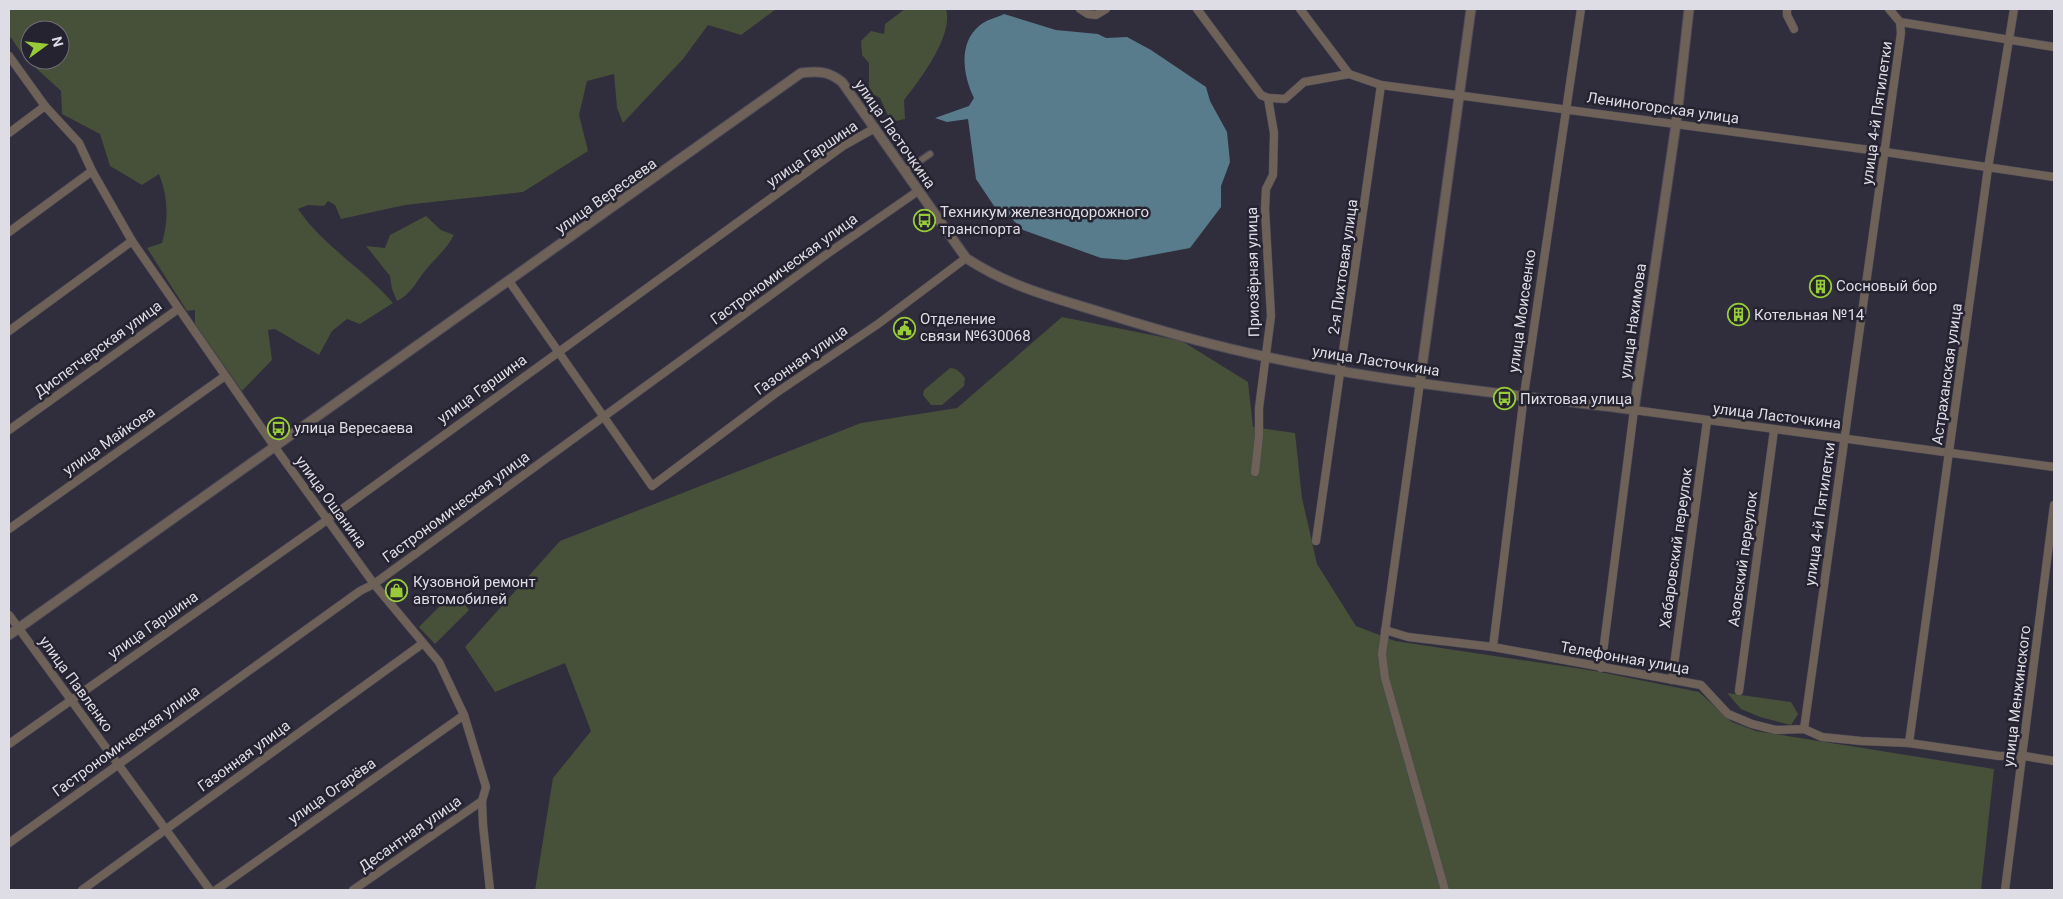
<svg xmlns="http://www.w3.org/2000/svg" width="2063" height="899" font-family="Roboto,sans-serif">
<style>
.green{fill:#475039;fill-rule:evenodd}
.water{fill:#587c8b}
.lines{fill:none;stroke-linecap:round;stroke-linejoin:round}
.pedestrian-casing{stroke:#4c4957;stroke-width:8}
.minor-casing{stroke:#4c4957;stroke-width:9}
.tertiary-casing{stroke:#4c4957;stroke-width:11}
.pedestrian{stroke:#6d6158;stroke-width:5.5}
.minor{stroke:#6d6158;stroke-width:8}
.tertiary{stroke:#6d6158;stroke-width:9}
.labels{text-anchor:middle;stroke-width:5;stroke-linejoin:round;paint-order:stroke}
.street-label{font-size:15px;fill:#dedde6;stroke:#262331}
.poi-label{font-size:15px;fill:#dedde6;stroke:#262331;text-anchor:start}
</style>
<rect width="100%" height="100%" fill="#302d3c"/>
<g class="green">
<path d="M9 9H776L741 35 708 25 683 59 623 123 617 108 614 74 587 81 579 115 588 151 523 192 405 205 341 219 335 205 328 201 324 206 308 205 298 209C323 246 364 269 393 303L360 324 347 319 332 331 319 355 275 329 268 330 272 360 242 391 195 324V310L187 311 147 248 162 243C169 218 168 197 159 174L142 185 110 166 100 134 62 114 61 91 25 58 9 35ZM30 30H60V60H30Z"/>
<path d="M905 9H946C954 35 920 80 904 100L905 119 891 122 880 98 869 92V63L862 55 861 41 871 31 884 34 885 24Z"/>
<path d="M426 216 441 230 454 235C447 248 439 255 429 266 418 278 412 294 397 301L392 289 390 276 366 246 385 248 390 235Z"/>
<polygon points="1062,317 1182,341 1248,382 1253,427 1295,433 1302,498 1317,564 1356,626 1395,641 1595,671 1699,692 1732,722 1756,731 1994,769 1981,890 535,890 553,778 591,731 565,663 495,692 465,647 560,541 861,423 957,408"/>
<path d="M950 368C957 368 961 373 965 378L964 386 942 405H931L923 395 924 390Z"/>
<polygon points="454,592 469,610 435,644 419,627"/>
<polygon points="1727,693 1791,702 1798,714 1791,725 1760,717 1741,709"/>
</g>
<path class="water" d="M1004 14 1056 30 1098 34 1106 38 1127 37 1151 50 1206 87 1210 101 1227 132 1230 162 1221 186V207L1190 248 1126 260 1101 258 1023 230 1011 218 996 209 976 179 968 119 947 122 935 118 969 106 974 98C963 75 958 44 979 26 985 20 996 18 1004 14Z"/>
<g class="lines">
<defs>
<polyline id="pedestrian" points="905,171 930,154"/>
<g id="minor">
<polyline points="1080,9 1088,14 1096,15 1106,9"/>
<polyline points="1197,9 1261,95 1268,98 1274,133 1273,175 1266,189 1265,209 1271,316 1259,408 1259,436 1255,472"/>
<polyline points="1300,9 1349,74 1381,85 1885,152 2054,177"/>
<polyline points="1787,9 1787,15 1794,29"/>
<polyline points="1900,22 2054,47"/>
<polyline points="9,56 45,106 79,143 92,171 132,241 274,446 374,584 439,662 464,715 486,787 482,801 483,825 490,890"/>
<polyline points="1268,98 1285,99 1304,82 1349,74"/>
<polyline points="9,133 45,106"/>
<polyline points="9,232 92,171"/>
<polyline points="509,281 652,486 776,393 878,324 966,258"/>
<polyline points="9,331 132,241"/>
<polyline points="1420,382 1382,654 1385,678 1445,890"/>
<polyline points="9,430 178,309"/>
<polyline points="9,529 225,376"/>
<polyline points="1316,541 1381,85"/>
<polyline points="9,615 210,890"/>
<polyline points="1385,630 1408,637 1493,647 1701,685 1728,714 1752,724 1776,730 1804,729 1822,737 1861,741 1909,743 1999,756 2024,756 2054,761"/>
<polyline points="1493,647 1524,395 1581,9"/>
<polyline points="1601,668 1634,410 2054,467"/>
<polyline points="1672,680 1707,421"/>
<polyline points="1739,691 1774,430"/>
<polyline points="1804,729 1901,33 1900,22 1889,9"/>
<polyline points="1909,743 1988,168 2014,9"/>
<polyline points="9,744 327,520 843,146 875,128"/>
<polyline points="9,843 360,591 374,584 827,254 918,191"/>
<polyline points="82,890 422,644"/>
<polyline points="216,890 464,715"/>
<polyline points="353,890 482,801"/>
<polyline points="2005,890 2054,505"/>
</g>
<g id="tertiary">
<polyline points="1420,382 1471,9"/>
<path d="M9 635 801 73C819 71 828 71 842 82L966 258C1011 288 1059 299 1110 315 1161 331 1214 346 1267 357 1387 383 1512 394 1634 410L1676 124 1689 9"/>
</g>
</defs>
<use href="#pedestrian" class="pedestrian-casing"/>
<use href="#minor" class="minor-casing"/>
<use href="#tertiary" class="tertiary-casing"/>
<use href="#pedestrian" class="pedestrian"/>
<use href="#minor" class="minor"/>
<use href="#tertiary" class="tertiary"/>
</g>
<defs>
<symbol id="bus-ring" viewBox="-11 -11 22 22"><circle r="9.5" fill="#262331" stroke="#97cc38" stroke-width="1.5"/><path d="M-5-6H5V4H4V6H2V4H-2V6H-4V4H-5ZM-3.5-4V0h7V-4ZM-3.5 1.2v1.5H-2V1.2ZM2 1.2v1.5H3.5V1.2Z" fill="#97cc38"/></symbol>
<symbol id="building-ring" viewBox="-11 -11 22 22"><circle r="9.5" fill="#262331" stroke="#97cc38" stroke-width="1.5"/><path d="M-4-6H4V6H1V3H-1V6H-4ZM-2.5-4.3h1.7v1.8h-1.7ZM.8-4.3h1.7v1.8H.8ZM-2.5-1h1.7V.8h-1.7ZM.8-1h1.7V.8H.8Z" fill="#97cc38"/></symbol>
<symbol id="civic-ring" viewBox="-11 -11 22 22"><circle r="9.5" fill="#262331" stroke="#97cc38" stroke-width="1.5"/><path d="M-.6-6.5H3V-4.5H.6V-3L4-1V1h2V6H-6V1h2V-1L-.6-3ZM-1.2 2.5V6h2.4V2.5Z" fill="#97cc38"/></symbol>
<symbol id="shop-ring" viewBox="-11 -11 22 22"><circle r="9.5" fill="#262331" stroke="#97cc38" stroke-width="1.5"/><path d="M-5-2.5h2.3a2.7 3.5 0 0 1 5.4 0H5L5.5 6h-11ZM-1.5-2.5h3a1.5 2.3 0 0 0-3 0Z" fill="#97cc38"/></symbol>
</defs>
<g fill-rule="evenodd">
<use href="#bus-ring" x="912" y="208" width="25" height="25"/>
<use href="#building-ring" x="1808" y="274" width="25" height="25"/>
<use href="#building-ring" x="1726" y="302" width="25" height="25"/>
<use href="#civic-ring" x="892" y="316" width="25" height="25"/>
<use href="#bus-ring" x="1492" y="386" width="25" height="25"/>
<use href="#bus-ring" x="266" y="416" width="25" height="25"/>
<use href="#shop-ring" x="384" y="578" width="25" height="25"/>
</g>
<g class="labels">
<g class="street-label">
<text transform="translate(1663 108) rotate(8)" y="5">Лениногорская улица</text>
<text transform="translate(1877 113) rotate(-82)" y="5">улица 4-й Пятилетки</text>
<text transform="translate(895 134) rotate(55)" y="5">улица Ласточкина</text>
<text transform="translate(812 154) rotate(-34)" y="5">улица Гаршина</text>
<text transform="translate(606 196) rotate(-35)" y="5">улица Вересаева</text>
<text transform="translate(1343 267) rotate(-82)" y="5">2-я Пихтовая улица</text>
<text transform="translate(784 269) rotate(-36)" y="5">Гастрономическая улица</text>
<text transform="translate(1253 272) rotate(-91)" y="5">Приозёрная улица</text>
<text transform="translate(1522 311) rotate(-82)" y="5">улица Моисеенко</text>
<text transform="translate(1633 321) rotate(-82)" y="5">улица Нахимова</text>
<text transform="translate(98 349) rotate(-36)" y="5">Диспетчерская улица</text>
<text transform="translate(801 360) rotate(-35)" y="5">Газонная улица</text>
<text transform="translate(1376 361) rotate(9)" y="5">улица Ласточкина</text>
<text transform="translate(1947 374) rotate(-82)" y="5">Астраханская улица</text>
<text transform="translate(482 389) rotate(-36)" y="5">улица Гаршина</text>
<text transform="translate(1777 416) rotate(7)" y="5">улица Ласточкина</text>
<text transform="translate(109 441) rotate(-35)" y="5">улица Майкова</text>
<text transform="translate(331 502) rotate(54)" y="5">улица Ошанина</text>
<text transform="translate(456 507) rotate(-36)" y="5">Гастрономическая улица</text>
<text transform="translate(1820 514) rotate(-82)" y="5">улица 4-й Пятилетки</text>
<text transform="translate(1676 548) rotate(-82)" y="5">Хабаровский переулок</text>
<text transform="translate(1743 559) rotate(-82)" y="5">Азовский переулок</text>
<text transform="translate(153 625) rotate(-35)" y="5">улица Гаршина</text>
<text transform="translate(1625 658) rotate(10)" y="5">Телефонная улица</text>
<text transform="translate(76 684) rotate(54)" y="5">улица Павленко</text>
<text transform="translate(2017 696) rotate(-83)" y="5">улица Менжинского</text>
<text transform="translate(126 741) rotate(-36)" y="5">Гастрономическая улица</text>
<text transform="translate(244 756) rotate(-36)" y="5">Газонная улица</text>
<text transform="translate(332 791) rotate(-35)" y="5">улица Огарёва</text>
<text transform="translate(410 834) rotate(-35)" y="5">Десантная улица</text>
</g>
<g class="poi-label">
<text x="940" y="217">Техникум железнодорожного<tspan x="940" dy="17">транспорта</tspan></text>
<text x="1836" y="291">Сосновый бор</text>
<text x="1754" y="320">Котельная №14</text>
<text x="920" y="324">Отделение<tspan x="920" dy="17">связи №630068</tspan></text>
<text x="1520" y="404">Пихтовая улица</text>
<text x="294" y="433">улица Вересаева</text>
<text x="413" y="587">Кузовной ремонт<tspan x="413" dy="17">автомобилей</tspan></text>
</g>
</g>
<rect width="2063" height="899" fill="none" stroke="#dedde6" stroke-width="20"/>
<g transform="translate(45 45) rotate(75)"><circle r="24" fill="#262331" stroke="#706d79"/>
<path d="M0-4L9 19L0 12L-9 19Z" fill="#97cc38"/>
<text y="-8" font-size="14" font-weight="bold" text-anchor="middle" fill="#dedde6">N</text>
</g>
</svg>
